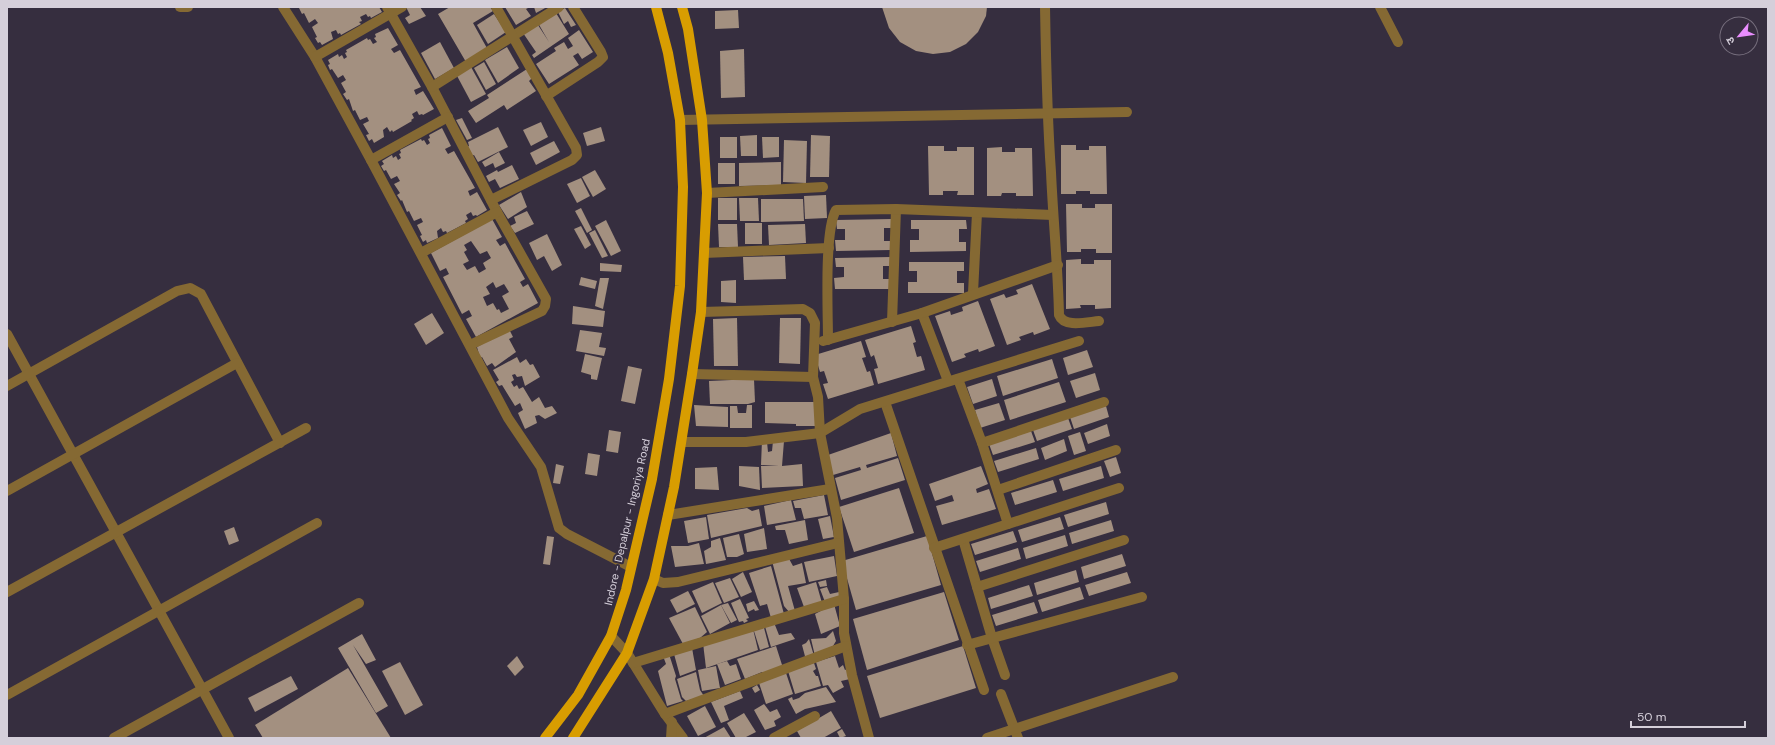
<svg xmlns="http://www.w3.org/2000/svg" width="1775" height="745" font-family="'DM Sans','Noto Sans Devanagari',sans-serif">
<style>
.building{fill:#a39080;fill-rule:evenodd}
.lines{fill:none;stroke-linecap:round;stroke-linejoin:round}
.minor{stroke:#856933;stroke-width:10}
.major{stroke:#d89d01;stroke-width:10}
.labels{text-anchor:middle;stroke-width:4;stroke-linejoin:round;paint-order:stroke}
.street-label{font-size:11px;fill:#d5cfda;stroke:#362e3f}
</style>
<rect width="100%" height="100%" fill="#362e3f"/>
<g class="building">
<polygon points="300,7 379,7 382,12 371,18 370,16 368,17 366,14 360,17 362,21 359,22 361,24 341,35 340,33 338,34 336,30 331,32 333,39 322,45 320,42 318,43 315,38 317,37 312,27 318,23 315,19 309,23 304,13 302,14 299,8"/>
<polygon points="406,7 420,7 426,16 409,24 405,18 410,15"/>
<polygon points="450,7 490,7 493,11 473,23 488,50 466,62 438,14"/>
<polygon points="505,7 530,7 526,9 531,16 516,25"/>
<polygon points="534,7 547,7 536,13"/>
<polygon points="882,7 987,7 986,16 978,32 966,44 950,52 933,54 916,51 900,42 889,28"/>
<polygon points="565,8 576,25 571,27 568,21 564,24 558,12"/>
<polygon points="738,10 739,28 715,29 715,11"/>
<polygon points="556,13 569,34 534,58 532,55 536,52 523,33 538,25 549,42 538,23"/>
<polygon points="494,14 506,32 488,44 477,25"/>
<polygon points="388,28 398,45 391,49 394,53 400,50 421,87 414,90 416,95 423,91 434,109 423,115 422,114 419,115 417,111 412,114 414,118 411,120 412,121 393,132 392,130 390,132 387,127 383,130 384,137 374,143 372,139 369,141 366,135 369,134 363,124 369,121 367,117 360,120 355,110 353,111 349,99 347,100 343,94 346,92 341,83 346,80 343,75 338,78 332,69 330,70 328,65 330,64 328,60 338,54 339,57 342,55 344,59 347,57 345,53 347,52 346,50 367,38 368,40 370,39 373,44 377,42 374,38 376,37 375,34"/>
<polygon points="579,30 593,52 582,59 578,53 573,56 579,65 549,84 536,64 556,51 554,48 564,42 568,49 573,46 568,38"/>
<polygon points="440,42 454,68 435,79 421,53"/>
<polygon points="507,47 519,68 498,83 485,60"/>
<polygon points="744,49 745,97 721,98 720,51"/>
<polygon points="484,62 496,84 486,90 474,68"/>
<polygon points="471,67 486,94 471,102 456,74"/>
<polygon points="527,69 532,78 529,81 536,91 507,110 504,105 476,123 468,111 489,98 487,95"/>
<polygon points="462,118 472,138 467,140 456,120"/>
<polygon points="541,122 548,137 531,146 523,130"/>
<polygon points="498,127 508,147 478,162 474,155 471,156 467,147 469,146 468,142"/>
<polygon points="601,127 605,141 587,146 583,133"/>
<polygon points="442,128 451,146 445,149 448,154 454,151 475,188 468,191 470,196 477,192 487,210 477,216 476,215 473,216 471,212 466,215 468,219 465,221 466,223 447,233 446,231 443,232 441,228 437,231 438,238 427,243 426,240 423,242 420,236 422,235 417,225 423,222 421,218 414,221 409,211 407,212 402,200 401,201 397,195 400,193 394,184 400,181 397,176 391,179 386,170 384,171 381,166 384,164 382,161 392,155 393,158 396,156 398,160 401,158 399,154 401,153 400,150 421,139 422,141 424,140 427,145 430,143 428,139 430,138 429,135"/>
<polygon points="757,135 757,156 741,156 740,136"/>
<polygon points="811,135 830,136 829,177 810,177"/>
<rect x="720" y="137" width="17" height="21"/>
<polygon points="762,137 779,137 779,157 763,158"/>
<polygon points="784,140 807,141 806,183 783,182"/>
<polygon points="554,141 560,152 536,165 530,153"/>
<polygon points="1061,145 1076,145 1076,150 1089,150 1089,146 1106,146 1107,194 1090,194 1090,191 1076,191 1076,194 1061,194"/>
<polygon points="928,146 944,146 944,151 957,151 957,147 974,147 974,195 957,195 958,191 943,191 943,195 929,195"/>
<polygon points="1002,147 1002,152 1015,152 1015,148 1032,148 1033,196 1016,196 1016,193 1002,193 1001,196 987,196 987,148"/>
<polygon points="499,152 505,163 495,168 493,163 485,167 482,162"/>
<polygon points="781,162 781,185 739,186 739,163"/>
<rect x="718" y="163" width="17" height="21"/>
<polygon points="512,165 519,179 500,188 495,179 489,182 486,176 497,170 498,172"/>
<polygon points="595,170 606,189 593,197 582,177"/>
<polygon points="581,178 590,196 577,203 567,184"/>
<polygon points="521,192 527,207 508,219 499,205"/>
<polygon points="826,195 827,218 805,219 804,196"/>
<rect x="718" y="198" width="19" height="22"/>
<polygon points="739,198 758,198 759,221 740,221"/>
<polygon points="761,199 803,199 804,221 761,222"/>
<polygon points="1066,204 1082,204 1082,208 1095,208 1095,204 1112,204 1112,253 1096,253 1096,249 1081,249 1081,252 1067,252"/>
<polygon points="581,208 592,230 587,233 575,211"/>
<polygon points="527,211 534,224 515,233 510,226 516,223 514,217"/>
<path d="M492 219 502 237 496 240 500 246 505 243 525 279 520 282 523 287 528 284 538 303 476 337 466 319 472 316 469 310 462 314 443 277 449 274 446 268 440 271 431 253ZM471 241 480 254 487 251 491 258 483 263 486 269 479 273 475 266 467 270 463 264 469 261 464 252 467 250 464 245ZM493 282 496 288 504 284 509 292 502 296 509 309 501 313 499 309 497 310 493 303 487 306 483 297 490 294 486 287Z"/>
<polygon points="892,219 892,228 884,228 884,241 891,241 891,250 836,251 835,240 845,240 845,229 837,229 836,220"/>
<polygon points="606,220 621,251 611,256 595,226"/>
<polygon points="911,220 966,220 967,229 959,229 959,242 966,242 966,251 910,252 910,240 919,240 919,229 911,229"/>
<rect x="745" y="223" width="17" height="21"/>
<polygon points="718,224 737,224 738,247 719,247"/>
<polygon points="805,224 806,243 769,245 768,225"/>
<polygon points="581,226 591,245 585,249 574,229"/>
<polygon points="595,230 608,256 602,258 589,233"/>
<polygon points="547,234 562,265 552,271 544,256 537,260 529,243"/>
<polygon points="785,256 786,279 744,280 743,257"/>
<polygon points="891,257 891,266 883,266 883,279 890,279 890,289 835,289 834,278 844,277 844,267 836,267 835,258"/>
<polygon points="1081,259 1081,264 1094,264 1094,260 1111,260 1111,308 1095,309 1095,305 1080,305 1081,308 1066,309 1066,260"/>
<polygon points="909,262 964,262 964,271 957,271 957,283 964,283 964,293 908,293 908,282 917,282 917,271 909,271"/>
<polygon points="600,263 622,265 621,272 600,271"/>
<polygon points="581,277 597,281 595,289 579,285"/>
<polygon points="600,278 609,278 603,309 595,306"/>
<polygon points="736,280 736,303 721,302 721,281"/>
<polygon points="1032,284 1050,329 1034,335 1033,332 1019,337 1021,340 1007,345 990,299 1004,294 1006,298 1018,294 1016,290"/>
<polygon points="978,301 995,346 979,352 978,349 964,354 966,357 952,362 935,316 950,311 951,315 963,311 962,307"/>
<polygon points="573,306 605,311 603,327 572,324"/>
<polygon points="432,313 444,333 426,345 414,324"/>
<polygon points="737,318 738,366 714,366 713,319"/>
<polygon points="780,318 801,318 800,364 779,363"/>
<polygon points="911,326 916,342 913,343 917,357 921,356 925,370 878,384 874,369 878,368 874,355 871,357 865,340"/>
<polygon points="509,329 513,337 509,339 516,352 495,367 492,363 487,366 482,357 480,358 477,347"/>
<polygon points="580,330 602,333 599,347 606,348 604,356 576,351"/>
<polygon points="861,341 866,357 862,358 867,372 870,371 874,385 828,399 823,384 828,383 824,371 820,372 815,355"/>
<polygon points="1087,350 1093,367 1068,375 1063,358"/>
<polygon points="585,354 602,358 597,380 591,379 591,375 581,372"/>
<polygon points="517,357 520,363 526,359 530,365 533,364 540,377 525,386 522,376 517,377 515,374 512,375 514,380 511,382 514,387 517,385 519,389 523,387 532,402 539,397 545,408 552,406 557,413 545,419 539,415 535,416 537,423 525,429 518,413 523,410 520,403 515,406 502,385 499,386 496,382 499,380 493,370"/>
<polygon points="1052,359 1058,378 1003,396 997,376"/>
<polygon points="628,366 642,369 635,404 621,401"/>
<polygon points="1095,373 1100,390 1076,398 1070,381"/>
<polygon points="754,379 755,402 748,404 710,404 709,381"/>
<polygon points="992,379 997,396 973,404 967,387"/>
<polygon points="1059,382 1066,402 1010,420 1004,400"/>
<polygon points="765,402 816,402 815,426 796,426 796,424 765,423"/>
<polygon points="999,403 1005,420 980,428 975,410"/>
<polygon points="694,405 728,407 728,427 696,426"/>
<polygon points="747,405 752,405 752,428 730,428 730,406 737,406 738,413 746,413"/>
<polygon points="1106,406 1109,417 1074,429 1070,417"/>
<polygon points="1068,418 1072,429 1037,441 1033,430"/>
<polygon points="1107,424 1110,436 1088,444 1084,433"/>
<polygon points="609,430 621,432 618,453 606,451"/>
<polygon points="1031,431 1035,442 993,455 989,444"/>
<polygon points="1080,432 1086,451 1074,455 1068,436"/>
<polygon points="891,433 897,456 866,465 867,468 898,458 905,480 841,500 835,478 861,470 860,467 833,475 828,455"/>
<polygon points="1064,439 1067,451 1045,460 1041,448"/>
<polygon points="762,440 767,442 768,452 772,451 773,441 784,441 782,466 802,464 803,486 762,488 761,466 779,466 761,465"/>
<polygon points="1036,448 1039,459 998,472 994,461"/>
<polygon points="588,453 600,455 597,476 585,474"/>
<polygon points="1116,457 1121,473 1110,477 1104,461"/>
<polygon points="556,464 564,466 560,484 553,483"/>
<polygon points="739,466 759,467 760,490 739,486"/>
<polygon points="981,466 988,484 976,489 977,493 989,489 996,509 942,525 936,506 954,501 952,495 935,501 929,484"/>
<polygon points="1101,466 1104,478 1063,491 1059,479"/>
<polygon points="717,467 719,490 695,489 695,468"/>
<polygon points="1053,480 1057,492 1015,505 1011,493"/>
<polygon points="899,488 914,533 854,552 839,507"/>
<polygon points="824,495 828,515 804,519 801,508 795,508 793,501"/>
<polygon points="791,500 796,520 767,525 764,506"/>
<polygon points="1106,502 1109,514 1068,527 1064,515"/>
<polygon points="747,508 752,511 759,509 762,526 711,538 707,515"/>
<polygon points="830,516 834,537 823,539 818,519"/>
<polygon points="706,517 709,539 688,543 684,521"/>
<polygon points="1060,517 1064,529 1022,542 1018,530"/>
<polygon points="805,520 808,540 789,544 785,530 776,530 775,526"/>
<polygon points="1111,520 1114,531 1072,544 1069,533"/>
<polygon points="234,527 239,541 229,545 224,531"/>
<polygon points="764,528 767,549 747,552 744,534"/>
<polygon points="1013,531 1017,542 975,555 971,544"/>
<polygon points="739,534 744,554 737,557 727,557 723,538"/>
<polygon points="1065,535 1068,546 1026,559 1023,548"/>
<polygon points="547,536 554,537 550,565 543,564"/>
<polygon points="927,536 941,585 856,610 842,561"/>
<polygon points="720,538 726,560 706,564 704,551 711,547 711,541"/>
<polygon points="699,543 704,564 675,567 671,546 688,546"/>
<polygon points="1018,548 1021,559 980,572 976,561"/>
<polygon points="1122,554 1126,566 1084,579 1081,567"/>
<polygon points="834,556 837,576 809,582 804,562"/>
<polygon points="788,557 793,566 802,563 806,583 788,586 795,611 790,613 784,606 772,561"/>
<polygon points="771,566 784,614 771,618 767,604 760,606 749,573"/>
<polygon points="1076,570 1079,582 1037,595 1034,583"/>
<polygon points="743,572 752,592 741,597 732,579"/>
<polygon points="1127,572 1131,583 1089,596 1085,585"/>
<polygon points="730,578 739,597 724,603 715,583"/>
<polygon points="826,580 827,586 820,587 818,582"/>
<polygon points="713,582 722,603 702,613 692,591"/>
<polygon points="816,582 822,603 804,607 797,588"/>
<polygon points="1029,585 1033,596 991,609 988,598"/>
<polygon points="827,587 830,594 839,592 841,598 825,602 820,589"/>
<polygon points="1080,587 1084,599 1042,612 1038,600"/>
<polygon points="688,591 695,604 677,613 670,600"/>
<polygon points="944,592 959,640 867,670 853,619"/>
<polygon points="740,599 749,618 746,619 748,621 744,623 743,621 739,622 731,603"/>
<polygon points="754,601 759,610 755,611 754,609 748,612 746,604"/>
<polygon points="1034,602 1038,613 996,626 992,615"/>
<polygon points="728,603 737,620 731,623 721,605"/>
<polygon points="834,604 840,626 821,634 815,614"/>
<polygon points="721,605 730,623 710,634 701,616"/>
<polygon points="695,607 707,632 700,638 683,644 669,618"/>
<polygon points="773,620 779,635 791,633 795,639 771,647 764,623"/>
<polygon points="763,624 769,647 760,650 753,628"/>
<polygon points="753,629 758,650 706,668 703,643"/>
<polygon points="833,631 836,641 833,646 815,656 811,639 826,638"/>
<polygon points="362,634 376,660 366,664 353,645 388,706 376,713 338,648"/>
<polygon points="809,639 814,656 806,660 802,645 806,643"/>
<polygon points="776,646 783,668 765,674 762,672 745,679 737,659"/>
<polygon points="963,646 976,688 880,718 867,676"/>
<polygon points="692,648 696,670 680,676 674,654"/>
<polygon points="669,654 676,676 675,679 681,699 683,701 667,706 658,671 666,664 663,656"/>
<polygon points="517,656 524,667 515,676 507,666"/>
<polygon points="835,656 839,668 843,665 845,670 847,669 850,679 841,681 844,687 833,693 828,685 823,686 816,662"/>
<polygon points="727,661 730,666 736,664 741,679 725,685 717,664"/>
<polygon points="400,662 423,705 405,715 382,671"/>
<polygon points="814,663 816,669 813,671 816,676 818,676 821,686 795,694 788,671"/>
<polygon points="716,666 720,688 702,691 698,670"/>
<polygon points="348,668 391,738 263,738 255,725"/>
<polygon points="696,672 700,690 704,696 686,701 682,697 677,679"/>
<polygon points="786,673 793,694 766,704 759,683"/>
<polygon points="291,676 298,689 255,712 248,698"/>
<polygon points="757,685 760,690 755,693 752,688"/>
<polygon points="826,687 836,702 805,709 796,714 788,699 792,697 793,700 799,698 805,693"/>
<polygon points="740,691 743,698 724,706 729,720 721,723 711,702"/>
<polygon points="764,704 770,712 777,709 781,717 774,721 776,726 765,730 754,710"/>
<polygon points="705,706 716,727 698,736 687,716"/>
<polygon points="831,711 841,728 823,738 801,738 797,731"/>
<polygon points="744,713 756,732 744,738 736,738 727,723"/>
<polygon points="724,727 731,738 704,738"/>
<polygon points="842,729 846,736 840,738 837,732"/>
</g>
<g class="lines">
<g class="minor">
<polyline points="180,7 188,7"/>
<polyline points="283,7 315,57 371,160 508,418 541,467 559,528 567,534 631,567"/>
<polyline points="387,7 432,87 497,212 546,299 545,306 542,311 470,345"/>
<path d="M1045 7C1046 62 1047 117 1051 172 1053 219 1058 267 1059 315 1064 328 1087 322 1099 321"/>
<polyline points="1380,7 1398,42"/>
<polyline points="315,57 402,7"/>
<polyline points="432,87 559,7"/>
<polyline points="546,96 598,62 603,57 601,52 573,7"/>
<polyline points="680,120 1127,112"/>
<polyline points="371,160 448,117"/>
<polyline points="707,193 823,187"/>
<polyline points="491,200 572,160 577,155 576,148 496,7"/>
<polyline points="421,253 497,212"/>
<polyline points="704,253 829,248"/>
<polyline points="973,293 977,213"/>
<polyline points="701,312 803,309 810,313 815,323 813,377 818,397 820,433 837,518 844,599 844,633 852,675 869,738"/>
<polyline points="922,313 948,381"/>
<polyline points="892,322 896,209"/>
<polyline points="7,334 229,738"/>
<path d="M828 340C828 311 824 231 836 210L896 209 1053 215"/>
<polyline points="823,341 922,313 1058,265"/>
<polyline points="692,374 813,377"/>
<polyline points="958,379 982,443 1008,524"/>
<polyline points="7,386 177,291 190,288 201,294 280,443"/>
<polyline points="885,402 984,690"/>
<polyline points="682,442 746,442 820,433 860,409 1079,341"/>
<polyline points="982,443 1104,402"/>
<polyline points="998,490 1116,450"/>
<polyline points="7,491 237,363"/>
<polyline points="668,515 830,489"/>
<polyline points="963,539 992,638 1005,675"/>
<polyline points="934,548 1119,488"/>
<polyline points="654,579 663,583 678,582 838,543"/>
<polyline points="977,587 1124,540"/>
<polyline points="7,592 306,428"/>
<polyline points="611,636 627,653 665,714 683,738"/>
<polyline points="967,645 1142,597"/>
<polyline points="633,663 844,599"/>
<polyline points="1001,694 1018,738"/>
<polyline points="7,695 317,523"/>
<polyline points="665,714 846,646"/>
<polyline points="114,738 359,603"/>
<polyline points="671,738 672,722"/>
<polyline points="774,738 815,716"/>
<polyline points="987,738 1173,677"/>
</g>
<g class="major">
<polyline points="545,738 578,695 611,636 626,590 652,479 669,379 680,286 683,187 680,120 668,53 656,7"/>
<polyline points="573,738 627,653 654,579 674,487 692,374 701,312 707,193 702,120 688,29 682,7"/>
</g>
</g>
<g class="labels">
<g class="street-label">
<text transform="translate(627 522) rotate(-77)" y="4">Indore - Depalpur - Ingoriya Road</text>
</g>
</g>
<rect width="1775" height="745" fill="none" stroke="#d5cfda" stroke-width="16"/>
<g transform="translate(1739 36) rotate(241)"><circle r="19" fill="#362e3f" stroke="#766e7d"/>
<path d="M0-3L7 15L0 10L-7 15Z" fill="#e98dfe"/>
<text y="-6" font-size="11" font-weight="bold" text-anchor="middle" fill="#d5cfda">उ</text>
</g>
<path d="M1631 721v6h114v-6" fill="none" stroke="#d5cfda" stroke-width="2"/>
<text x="1637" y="721" font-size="12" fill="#d5cfda" stroke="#362e3f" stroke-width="3" paint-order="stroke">50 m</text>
</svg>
